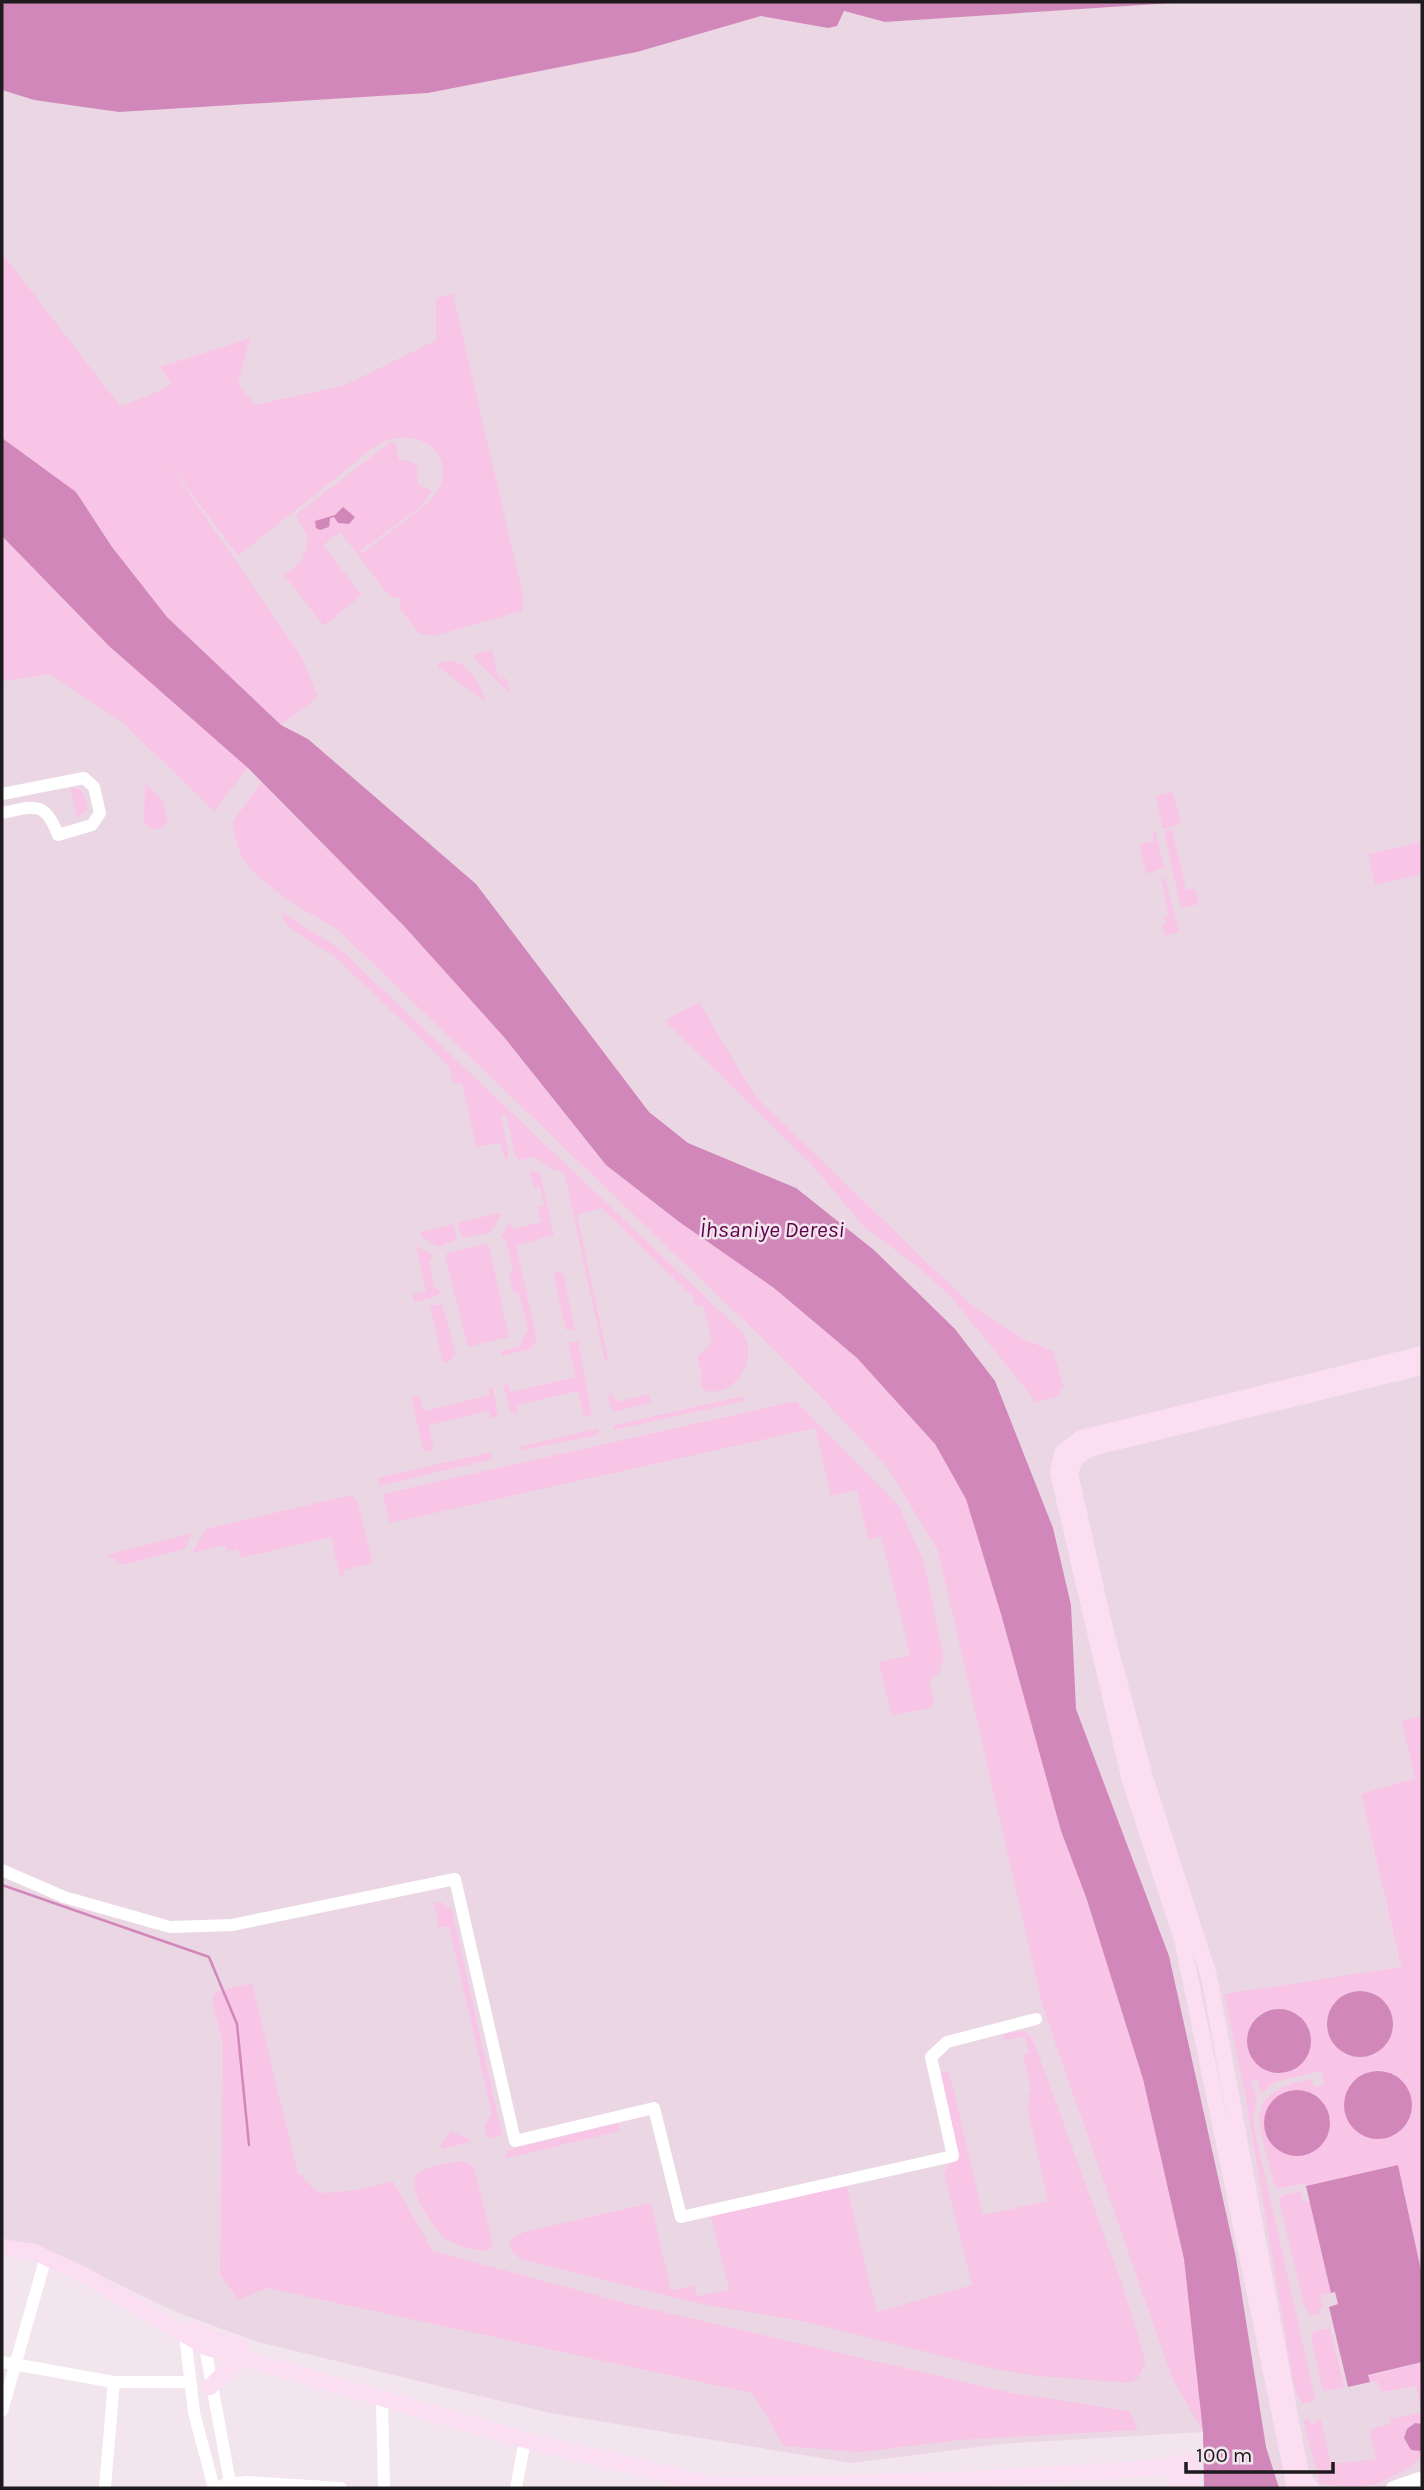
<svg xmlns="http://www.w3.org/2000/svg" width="1424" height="2490" font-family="Karla,sans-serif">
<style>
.built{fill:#ebd7e4}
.green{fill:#f8c5e7}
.water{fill:#d187b9}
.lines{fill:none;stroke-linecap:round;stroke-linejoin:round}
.stream{stroke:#d187b9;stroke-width:2.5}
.minor{stroke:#fff;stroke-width:12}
.tertiary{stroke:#fff;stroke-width:14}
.secondary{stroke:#fbdef2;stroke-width:16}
.labels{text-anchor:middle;stroke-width:5;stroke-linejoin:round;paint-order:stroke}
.water-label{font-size:23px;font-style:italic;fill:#5e014b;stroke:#f2e5ed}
</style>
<rect width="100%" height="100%" fill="#f2e5ed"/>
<polygon class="built" points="1188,2 1422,2 1422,1715 1401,1721 1415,1778 1361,1794 1401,1968 1422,2092 1422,2488 1247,2488 1232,2447 1203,2432 1001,2444 851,2463 550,2413 258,2342 178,2313 35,2244 2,2240 2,90 34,100 80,106 233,105 428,93 637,52 761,16 837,26 844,11 885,22"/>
<g class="green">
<path d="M2 253 120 406C140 400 155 393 171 384L160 367 250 338 238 383 255 405 345 385 436 340V298L453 294 524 599 522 611 434 636 420 634 400 609 401 598 390 597 340 532 323 545 362 595 324 626 284 575 304 559 302 556C314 541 304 529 295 515L389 443 395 441 399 460 410 461 417 466 418 484 432 491 420 507 360 551 361 554 428 503C467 465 423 419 377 445L238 556 165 458 302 657 318 697 281 725 167 617 112 547 76 492 2 438Z"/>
<polygon points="2,536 109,646 248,768 214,811 123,723 50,674 2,681"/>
<polygon points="492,650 499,679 506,678 510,693 475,659 474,654"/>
<path d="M449 660C470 664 480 683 486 702L438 667 439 663Z"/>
<path d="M261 782 404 926 504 1037 606 1165 678 1221 774 1288 857 1358 935 1444 966 1498 1001 1614 1061 1831 1086 1897 1143 2079 1184 2259 1203 2432 1172 2378 1043 2008 938 1551 887 1467 793 1368 337 929C308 912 252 883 239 850 236 841 234 832 232 823Z"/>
<polygon points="145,783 164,802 168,822 162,829 151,829 144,823"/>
<polygon points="70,788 79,789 84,794 88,810 77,818"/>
<polygon points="1170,792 1174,795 1181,824 1163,829 1156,798 1158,795"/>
<polygon points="1172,829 1186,890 1195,889 1199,904 1181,908 1164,831"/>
<polygon points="1156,832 1164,868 1146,874 1139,844 1154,841 1152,833"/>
<polygon points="1422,842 1422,874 1375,885 1368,854"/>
<polygon points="1165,878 1179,932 1165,936 1162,924 1166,923 1164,917 1169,916 1161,879"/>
<path d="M282 912 340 949 741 1331C761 1355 737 1398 705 1391L700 1384 702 1375 697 1357 712 1343 703 1305 695 1307 693 1297 601 1208 577 1215 608 1359 605 1360 564 1172 553 1170 535 1157 520 1160 515 1156 506 1114 501 1115 509 1153 506 1160 500 1143 476 1147 462 1083H453L449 1066 334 956 292 930 285 922Z"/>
<polygon points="699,1002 755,1096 969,1303 1025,1340 1053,1351 1064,1388 1059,1390 1061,1396 1036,1402 951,1297 917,1266 865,1228 812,1165 665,1021"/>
<polygon points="529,1171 540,1173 554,1235 516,1246 537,1339 531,1349 502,1356 501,1351 519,1347 528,1330 519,1294 513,1291 509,1275 513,1269 506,1241 501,1237 510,1222 512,1229 541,1222 538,1207 544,1205 540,1187 534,1188"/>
<polygon points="499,1213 502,1214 490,1233 462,1238 458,1223"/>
<polygon points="454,1224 457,1239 438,1247 420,1236 421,1232"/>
<polygon points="485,1244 489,1246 509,1337 468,1347 445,1257 447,1253"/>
<polygon points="416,1246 433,1255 429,1261 434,1286 442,1294 414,1303 412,1295 426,1291"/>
<polygon points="559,1272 563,1274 576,1333 572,1329 566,1330 553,1273"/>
<polygon points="442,1304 456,1353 448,1363 442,1360 430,1306"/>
<polygon points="578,1341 592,1415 584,1416 578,1391 517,1405 518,1412 511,1413 503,1385 508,1384 511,1392 576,1377 568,1343"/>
<polygon points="493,1387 498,1416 491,1418 488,1411 429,1425 434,1450 424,1452 411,1397 419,1395 424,1411 490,1395 488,1388"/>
<polygon points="612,1393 616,1402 649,1394 651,1402 615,1412 611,1409 608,1397"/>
<polygon points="743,1396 744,1401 613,1430 615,1425"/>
<polygon points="796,1401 899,1506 924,1562 944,1658 939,1673 929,1680 934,1701 931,1708 894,1715 890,1711 879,1662 910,1655 881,1537 868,1539 857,1490 831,1496 815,1428 390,1523 383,1495 387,1493"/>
<polygon points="596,1429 599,1430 598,1435 519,1451 521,1446"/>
<polygon points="491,1452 493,1459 379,1486 377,1478"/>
<polygon points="346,1496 353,1497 358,1503 372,1560 370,1564 343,1570 344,1576 340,1577 331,1537 240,1558 238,1549 227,1551 225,1545 192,1553 206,1529"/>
<polygon points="193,1533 184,1549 122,1565 107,1555"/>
<path d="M1422 1715V2275L1398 2165 1306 2186 1305 2183 1280 2188 1274 2184C1262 2128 1235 2095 1310 2079L1315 2087 1324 2085 1321 2071 1275 2082 1261 2094 1257 2080 1251 2082 1257 2100 1253 2117 1255 2132 1315 2397V2401L1302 2404 1294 2387 1245 2094 1224 1994 1401 1967 1361 1794 1415 1778 1401 1721Z"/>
<polygon points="441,1902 452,1910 502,2135 488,2139 484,2126 492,2114 449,1926 439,1928 434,1903"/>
<polygon points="252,1983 298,2174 305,2175 303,2180 321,2193 357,2190 393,2181 433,2251 625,2303 1012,2393 1130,2411 1138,2430 960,2440 860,2452 784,2446 752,2393 267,2288 239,2300 220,2275 223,2043 212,2001 215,1993 221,1990"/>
<polygon points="1023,2031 1030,2035 1035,2045 1122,2284 1145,2358 1145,2365 1137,2379 1130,2383 1035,2376 986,2367 806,2322 692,2302 520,2259 512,2252 509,2240 524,2232 651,2203 671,2290 694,2286 697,2296 729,2290 709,2210 845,2180 877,2312 972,2285 944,2174 952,2156 940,2073 949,2071 983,2215 1048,2201 1027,2107 1030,2106 1028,2095 1031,2089 1023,2055 1029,2053 1025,2036 1005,2040 1004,2034"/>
<polygon points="618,2123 620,2131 504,2159 508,2150"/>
<polygon points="451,2131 470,2140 470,2142 442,2149 440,2146"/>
<path d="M464 2161 474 2167 493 2244 488 2251C475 2250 457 2247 446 2239 434 2231 405 2186 417 2174 425 2165 452 2163 464 2161Z"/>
<polygon points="1301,2191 1303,2202 1310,2201 1331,2293 1320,2296 1323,2308 1319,2309 1320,2314 1310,2316 1304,2305 1279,2201 1282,2196"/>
<polygon points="1330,2328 1345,2388 1323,2391 1311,2339 1313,2332"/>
<path d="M1422 2362V2458C1378 2487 1373 2490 1320 2484L1303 2420 1309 2419 1311 2424 1317 2422V2419L1321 2420 1331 2464 1376 2459 1369 2430 1391 2423 1390 2419 1422 2412 1416 2386 1381 2392 1377 2381 1370 2382 1368 2376Z"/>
</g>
<g class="water">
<polygon points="2,2 1188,2 885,22 844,11 837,26 828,28 761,16 637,52 428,93 119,112 34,100 2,90"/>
<polygon points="2,438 76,492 112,547 167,617 281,725 308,739 476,884 649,1112 688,1143 796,1188 874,1250 955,1329 995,1381 1053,1528 1071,1605 1076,1709 1169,1956 1236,2258 1266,2447 1279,2488 1204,2488 1203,2432 1184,2259 1143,2079 1086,1897 1061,1831 1001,1614 966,1499 935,1444 857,1358 774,1288 678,1221 606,1165 504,1037 404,926 248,768 109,646 2,536"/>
<polygon points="343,507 355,517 349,524 338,523 334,517 330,518 329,527 320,530 316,528 315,521 335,515"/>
<circle cx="1360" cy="2024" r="33"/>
<circle cx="1279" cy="2041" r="32"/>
<circle cx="1378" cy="2105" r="34"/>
<circle cx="1297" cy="2123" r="33"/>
<polygon points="1398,2165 1422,2275 1422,2362 1368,2375 1370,2382 1348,2387 1329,2307 1338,2304 1335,2292 1331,2293 1306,2186"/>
<polygon points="1415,2423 1422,2424 1421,2451 1411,2450 1404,2438 1407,2429"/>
</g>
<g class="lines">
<polyline class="stream" points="2,1885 209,1957 237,2024 249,2145"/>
<g class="minor">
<path d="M2 794 84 778 94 787 100 813 92 825 58 835C45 800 34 806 2 813"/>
<polyline points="2,1870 64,1897 170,1927 232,1925 455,1879 515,2141 654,2108 681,2217 953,2156 931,2057 947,2042 1036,2019"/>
<polyline points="185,2335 194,2413 214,2488"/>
<polyline points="205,2347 231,2488"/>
<polyline points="2,2362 114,2382 190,2382"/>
<polyline points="382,2401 384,2488"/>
<polyline points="2,2411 46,2257"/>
<polyline points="223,2485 246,2482 341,2488"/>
<polyline points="105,2488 114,2382"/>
<polyline points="516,2488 525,2440"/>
</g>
<polyline class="tertiary" points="1393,2488 1419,2479 1405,2488"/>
<g class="secondary">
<polyline points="2,2247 34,2252 86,2276 205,2347 525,2440 716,2486 956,2480 1146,2469 1188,2462"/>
<polyline points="191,2328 206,2336 242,2347"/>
<polyline points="210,2387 239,2358"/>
<polyline points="1188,2462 1192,2488"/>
<polyline points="1171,2466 1178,2488"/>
<polyline points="1295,2488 1182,1939 1130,1781 1058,1473 1062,1453 1081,1438 1422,1354"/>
<polyline points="1311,2488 1301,2475 1209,1976 1145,1777 1106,1633 1070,1473 1076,1457 1092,1448 1422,1367"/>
</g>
</g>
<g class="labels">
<g class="water-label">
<text x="772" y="1237">İhsaniye Deresi</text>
</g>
</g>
<rect width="1424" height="2490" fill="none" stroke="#1e1a1d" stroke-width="7"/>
<path d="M1186 2462v10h147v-10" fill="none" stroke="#1e1a1d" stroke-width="3.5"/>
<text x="1196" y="2462" font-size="21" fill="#1e1a1d" stroke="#f2e5ed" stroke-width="5" paint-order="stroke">100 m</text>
</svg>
